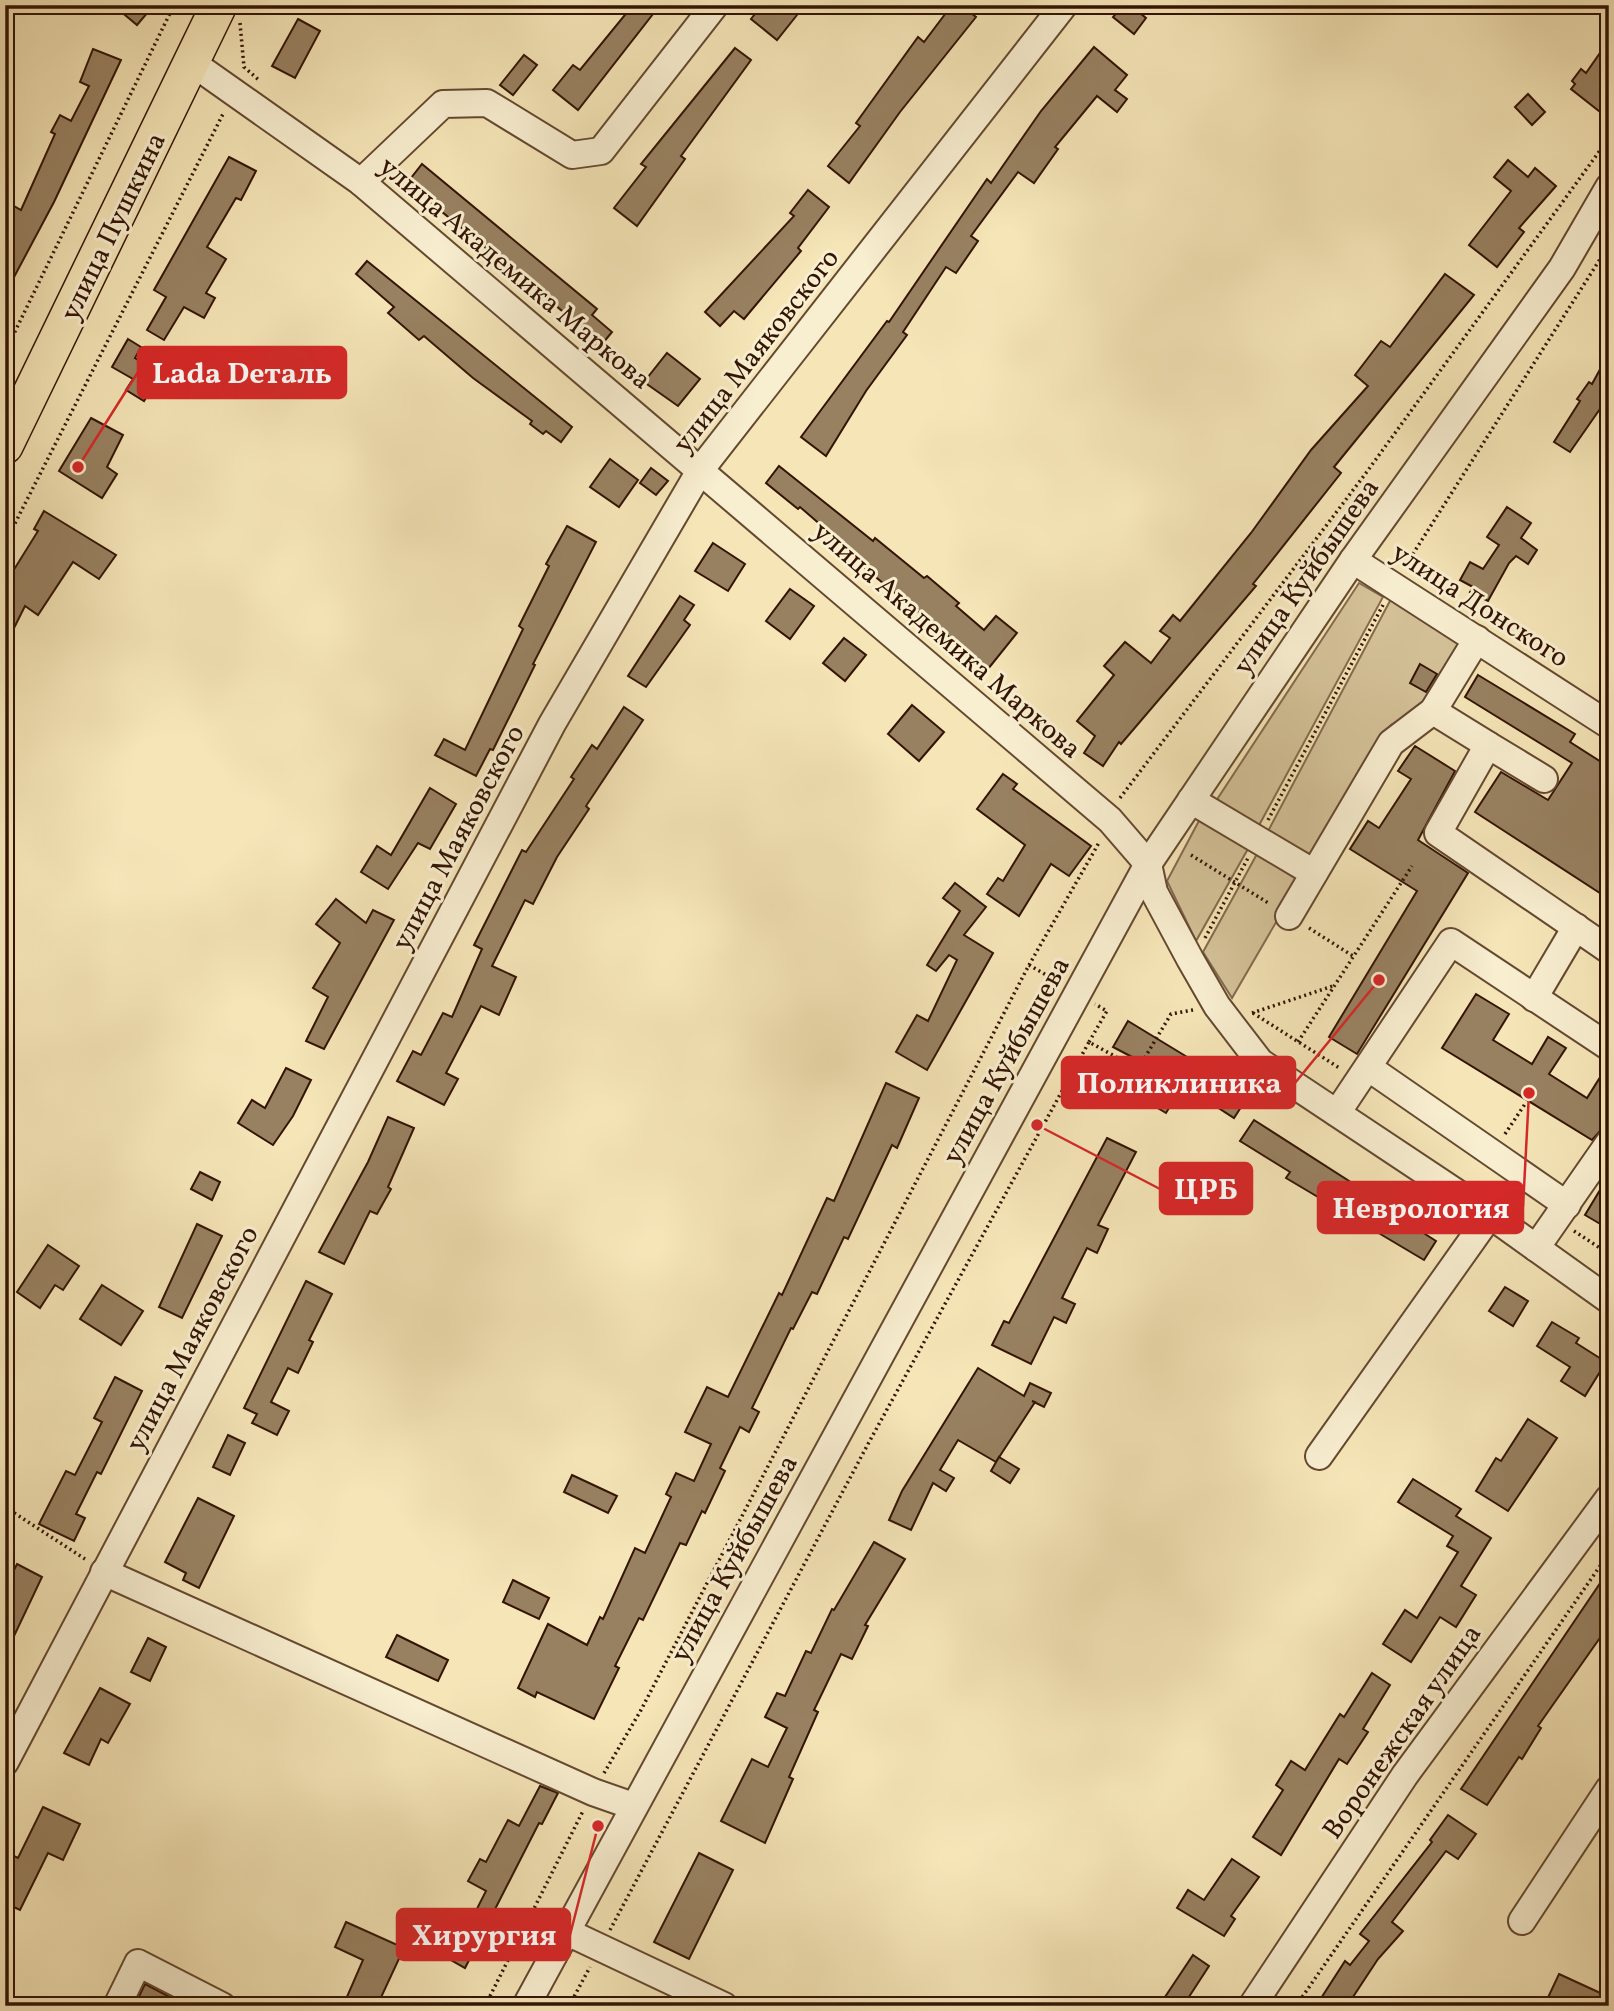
<svg xmlns="http://www.w3.org/2000/svg" width="1614" height="2011" font-family="Vollkorn,serif">
<style>
.green{fill:#d4c198;stroke:#846a4e;stroke-width:2}
.building{fill:#988161;stroke:#331403;stroke-width:2}
.lines{fill:none;stroke-linecap:round;stroke-linejoin:round}
.minor-casing{stroke:#644830;stroke-width:30}
.major-casing{stroke:#331403;stroke-width:38}
.path{stroke:#331403;stroke-width:3.5;stroke-dasharray:2 3.5;stroke-linecap:butt}
.minor{stroke:#f8eed0;stroke-width:26}
.major{stroke:#f5e5b7;stroke-width:35}
.labels{text-anchor:middle;stroke-width:6;stroke-linejoin:round;paint-order:stroke}
.street-label{font-size:28px;fill:#331403;stroke:#f8eed0}
.leader{fill:none;stroke:#d62828;stroke-width:2.5}
.callout-dot{fill:#d62828;stroke:#f8eed0;stroke-width:2.5}
.callout{fill:#d62828;stroke:#d62828;stroke-width:2.5}
.callout-label{font-size:30px;text-anchor:middle;font-weight:bold;fill:#fff}
</style>
<rect width="100%" height="100%" fill="#f5e5b7"/>
<filter id="stains"><feTurbulence type="fractalNoise" baseFrequency=".00286" numOctaves="4"/><feColorMatrix values="0 0 0 0 .2 0 0 0 0 .09 0 0 0 0 .02 0 0 0 .5 -.17"/></filter>
<radialGradient id="worn" r=".72"><stop offset=".6" stop-color="#630" stop-opacity="0"/><stop offset="1" stop-color="#630" stop-opacity=".3"/></radialGradient>
<g class="green">
<polygon points="1359,583 1383,597 1257,829 1214,804"/>
<polygon points="1391,599 1462,644 1427,705 1391,725 1311,861 1266,835"/>
<polygon points="1201,817 1249,847 1196,941 1167,881"/>
<polygon points="1257,854 1300,881 1232,998 1203,952"/>
</g>
<g class="building">
<polygon points="113,5 154,5 137,25"/>
<polygon points="633,5 660,5 578,110 553,90 573,65 580,70"/>
<polygon points="762,5 785,5 797,15 777,40 751,19"/>
<polygon points="952,5 961,5 976,17 900,112 849,183 828,166 860,126 856,123 918,37 924,42"/>
<polygon points="1123,5 1146,5 1140,13 1146,18 1134,34 1113,17"/>
<polygon points="298,19 320,31 295,78 272,66"/>
<polygon points="1609,40 1609,119 1571,89 1575,84 1572,81 1581,69 1586,73"/>
<polygon points="1094,47 1127,75 1115,90 1127,99 1117,112 1097,96 1055,147 1058,149 1034,183 1018,172 971,236 978,241 956,273 946,267 903,332 907,335 866,391 826,456 801,437 887,321 889,322 987,179 991,183 1041,111"/>
<polygon points="735,48 751,60 681,156 685,159 637,226 614,208 646,167 641,164"/>
<polygon points="93,49 121,60 54,202 5,294 5,201 21,210 55,134 51,132 60,115 71,121 89,86 80,82"/>
<polygon points="524,55 537,65 513,95 500,85"/>
<polygon points="1528,94 1545,112 1532,125 1515,107"/>
<polygon points="229,157 256,171 241,200 236,198 207,247 226,259 206,293 215,298 204,318 184,307 164,340 147,330 166,297 154,290"/>
<polygon points="1508,160 1528,177 1535,168 1556,186 1519,228 1524,232 1497,267 1469,245 1511,191 1494,177"/>
<polygon points="422,164 597,309 592,315 612,332 598,349 586,339 590,334 407,183"/>
<polygon points="808,190 829,207 798,248 801,251 744,319 734,311 720,326 705,312 794,216 790,213"/>
<polygon points="367,261 572,427 561,442 546,431 543,434 530,424 532,421 473,378 424,336 419,340 388,313 394,307 356,274"/>
<polygon points="1445,274 1474,295 1334,467 1341,473 1253,584 1256,586 1121,744 1119,742 1103,766 1084,753 1095,736 1077,721 1114,675 1104,666 1125,642 1151,663 1170,638 1160,631 1173,615 1180,621 1251,533 1311,450 1368,386 1355,375 1381,341 1390,347"/>
<polygon points="128,339 141,347 135,358 161,373 144,401 126,390 133,379 112,367"/>
<polygon points="667,353 700,379 678,406 644,382"/>
<polygon points="1609,353 1609,396 1570,452 1554,442 1580,401 1577,399 1589,382 1592,384"/>
<polygon points="91,418 123,435 107,467 117,474 102,498 59,471"/>
<polygon points="610,459 638,480 619,507 590,487"/>
<polygon points="779,466 873,541 875,538 924,578 927,576 959,603 956,606 984,630 996,616 1017,633 988,669 856,561 859,558 800,507 798,509 766,483"/>
<polygon points="651,468 668,481 656,495 640,483"/>
<polygon points="1507,507 1531,523 1521,538 1537,550 1528,564 1516,556 1509,563 1488,601 1470,592 1473,587 1460,580 1470,562 1483,569 1499,545 1487,537"/>
<polygon points="44,511 116,555 99,579 73,562 38,615 25,606 5,646 5,584 38,531 34,529"/>
<polygon points="567,526 596,542 533,664 535,665 493,750 490,749 476,776 435,755 444,739 465,750 523,629 519,626 549,566 546,564"/>
<polygon points="713,543 745,564 728,591 695,571"/>
<polygon points="790,589 814,606 790,639 766,621"/>
<polygon points="680,596 694,605 684,620 690,625 646,687 628,676"/>
<polygon points="844,638 866,655 845,681 823,663"/>
<polygon points="1420,664 1437,674 1426,692 1410,683"/>
<polygon points="1478,675 1575,734 1570,742 1609,767 1609,899 1475,812 1501,772 1548,800 1572,763 1465,697"/>
<polygon points="912,705 944,732 919,761 888,734"/>
<polygon points="624,707 643,720 586,806 589,809 557,857 533,904 525,900 492,966 516,977 499,1015 481,1006 446,1073 458,1079 444,1105 397,1081 413,1051 421,1055 443,1013 452,1017 482,949 474,945 522,850 526,852 574,779 571,777 592,745 597,749"/>
<polygon points="1415,746 1455,771 1418,840 1468,873 1357,1054 1329,1037 1417,891 1350,849 1368,821 1379,828 1411,779 1398,771"/>
<polygon points="1003,774 1017,784 1013,789 1091,846 1069,876 1051,864 1019,916 987,894 998,878 1003,881 1025,845 977,809"/>
<polygon points="430,788 456,804 430,849 418,843 388,889 361,872 377,846 391,855"/>
<polygon points="955,883 986,907 964,935 993,953 927,1070 896,1052 917,1015 928,1021 957,960 949,955 936,971 927,965 960,911 943,898"/>
<polygon points="336,899 366,923 373,910 394,920 324,1049 306,1041 328,997 313,988 340,943 316,924"/>
<polygon points="1476,994 1509,1014 1493,1040 1532,1064 1548,1037 1566,1048 1549,1074 1587,1098 1609,1063 1609,1127 1602,1129 1592,1140 1442,1048"/>
<polygon points="1128,1021 1197,1063 1192,1071 1243,1104 1234,1118 1183,1085 1166,1113 1141,1098 1145,1090 1141,1087 1153,1068 1113,1047"/>
<polygon points="286,1068 311,1080 293,1116 273,1145 238,1123 252,1100 265,1108"/>
<polygon points="886,1083 919,1098 897,1148 892,1145 848,1239 844,1237 817,1294 812,1292 793,1329 791,1328 752,1408 759,1412 749,1432 740,1427 720,1468 725,1471 705,1513 702,1511 686,1545 680,1543 643,1620 639,1618 615,1666 619,1668 594,1719 537,1692 535,1697 518,1688 548,1624 587,1645 600,1617 603,1619 635,1548 645,1553 671,1497 666,1494 676,1473 694,1481 711,1444 685,1432 707,1387 728,1397 779,1293 782,1295 827,1198 834,1201"/>
<polygon points="388,1117 414,1128 388,1187 391,1189 377,1214 370,1211 344,1264 319,1252 368,1162"/>
<polygon points="1254,1120 1388,1206 1386,1209 1436,1241 1424,1260 1286,1178 1290,1172 1240,1141"/>
<polygon points="1107,1138 1136,1152 1098,1225 1108,1229 1097,1253 1087,1248 1062,1298 1075,1304 1066,1323 1054,1317 1031,1364 992,1345 1004,1321 1009,1323"/>
<polygon points="200,1172 220,1182 212,1200 191,1189"/>
<polygon points="1609,1175 1609,1213 1602,1225 1585,1215"/>
<polygon points="197,1224 222,1236 182,1318 159,1307"/>
<polygon points="48,1245 79,1266 63,1290 55,1285 40,1308 17,1292"/>
<polygon points="306,1281 332,1294 309,1340 313,1342 298,1373 288,1368 271,1402 289,1411 277,1435 252,1423 257,1414 244,1408"/>
<polygon points="102,1285 143,1311 121,1345 80,1319"/>
<polygon points="1505,1287 1528,1301 1513,1326 1489,1311"/>
<polygon points="1552,1322 1579,1338 1576,1343 1606,1362 1585,1396 1561,1381 1570,1367 1537,1346"/>
<polygon points="978,1368 1024,1396 1030,1383 1051,1393 1044,1407 1032,1401 1035,1402 996,1462 958,1440 940,1470 954,1478 946,1491 933,1483 911,1530 889,1520 902,1491"/>
<polygon points="115,1377 142,1391 101,1474 97,1472 76,1514 85,1518 74,1541 39,1524 66,1471 75,1475 102,1422 94,1418"/>
<polygon points="1528,1419 1557,1438 1508,1511 1476,1491 1496,1458 1501,1461"/>
<polygon points="228,1435 245,1443 230,1475 213,1467"/>
<polygon points="999,1457 1019,1469 1010,1483 991,1471"/>
<polygon points="572,1475 617,1496 608,1513 564,1492"/>
<polygon points="1413,1479 1461,1509 1456,1516 1491,1538 1461,1586 1476,1595 1456,1627 1440,1617 1411,1662 1383,1644 1405,1610 1417,1618 1458,1552 1447,1546 1453,1536 1398,1502"/>
<polygon points="198,1498 234,1516 199,1588 183,1580 186,1573 165,1562"/>
<polygon points="874,1542 905,1559 865,1625 868,1626 852,1659 841,1654 814,1710 818,1712 789,1777 793,1779 765,1843 721,1821 752,1759 768,1767 787,1728 765,1717 777,1693 785,1696 806,1651 811,1653 832,1609 834,1610"/>
<polygon points="17,1564 42,1577 5,1655 5,1588"/>
<polygon points="1609,1570 1609,1625 1538,1726 1541,1728 1522,1759 1519,1757 1487,1805 1461,1789"/>
<polygon points="513,1580 549,1598 539,1619 503,1602"/>
<polygon points="397,1635 448,1660 438,1681 386,1657"/>
<polygon points="148,1638 166,1647 150,1681 131,1672"/>
<polygon points="1372,1673 1390,1685 1363,1729 1368,1732 1347,1764 1339,1759 1281,1855 1253,1837 1283,1790 1276,1785 1291,1761 1305,1770 1340,1714 1344,1717"/>
<polygon points="100,1688 130,1704 108,1743 101,1739 89,1765 64,1753"/>
<polygon points="540,1786 558,1793 542,1824 539,1823 465,1968 451,1960 486,1891 468,1881 480,1859 486,1862 508,1820 519,1826"/>
<polygon points="43,1807 80,1824 63,1860 48,1853 20,1910 5,1903 5,1870 12,1855 18,1858"/>
<polygon points="1448,1815 1476,1834 1458,1859 1446,1851 1392,1922 1403,1931 1378,1959 1347,2006 1316,2006 1345,1961 1350,1965 1369,1941 1360,1934 1432,1842 1430,1840"/>
<polygon points="699,1853 733,1870 689,1959 654,1942"/>
<polygon points="1232,1859 1259,1877 1231,1916 1235,1919 1224,1936 1177,1908 1188,1890 1204,1900"/>
<polygon points="346,1922 404,1948 377,2006 343,2006 363,1960 335,1947"/>
<polygon points="1193,1955 1209,1966 1183,2006 1159,2006"/>
<polygon points="1559,1974 1609,1997 1609,2006 1544,2006"/>
<polygon points="145,1984 187,2006 135,2005"/>
</g>
<g class="lines">
<defs>
<g id="minor">
<polyline points="191,62 361,182 1110,820 1148,864 1154,892 1190,959 1217,1006 1260,1062 1490,1215 1609,1300"/>
<polyline points="361,182 443,104 487,103 572,155 601,151 715,5"/>
<polyline points="1353,560 1609,725"/>
<polyline points="1433,711 1488,745 1438,833 1609,950"/>
<polyline points="1488,745 1544,779"/>
<polyline points="1191,800 1314,873"/>
<polyline points="1289,916 1391,743 1433,711 1477,639"/>
<polyline points="1534,998 1576,927"/>
<polyline points="1369,1068 1567,1205"/>
<polyline points="1337,1113 1451,942 1609,1047"/>
<polyline points="1536,1248 1609,1143"/>
<polyline points="1319,1456 1490,1215"/>
<polyline points="104,1572 593,1792 633,1806"/>
<polyline points="5,1762 552,724 701,469 1064,5"/>
<polyline points="1522,1921 1609,1789"/>
<polyline points="565,1931 724,2006"/>
<polyline points="117,2006 138,1963 222,2006"/>
<polyline points="526,2006 1148,864 1353,560 1562,268 1609,187"/>
<polyline points="1252,2006 1405,1775 1609,1498"/>
</g>
<polyline id="major" points="5,446 219,5"/>
</defs>
<use href="#minor" class="minor-casing"/>
<use href="#major" class="major-casing"/>
<g class="path">
<polyline points="240,23 244,67 260,81"/>
<polyline points="5,352 174,5"/>
<polyline points="5,543 223,114"/>
<polyline points="1404,568 1609,245"/>
<polyline points="1120,798 1366,473 1609,138"/>
<polyline points="1268,820 1383,605"/>
<polyline points="1191,855 1270,904"/>
<polyline points="1309,928 1353,956"/>
<polyline points="1205,938 1248,858"/>
<polyline points="1029,965 1058,982"/>
<polyline points="1252,1013 1333,986"/>
<polyline points="1253,1013 1341,1069"/>
<polyline points="1089,1042 1107,1011 1095,1004"/>
<polyline points="1298,1042 1412,866"/>
<polyline points="1505,1134 1525,1104"/>
<polyline points="1574,1231 1609,1254"/>
<polyline points="5,1507 85,1559"/>
<polyline points="604,1773 641,1710 1029,965 1100,841"/>
<polyline points="610,1930 868,1444 1089,1042 1138,1069 1171,1014 1193,1010"/>
<polyline points="485,2006 583,1811"/>
<polyline points="569,2006 590,1967"/>
<polyline points="1296,2006 1609,1553"/>
</g>
<use href="#minor" class="minor"/>
<use href="#major" class="major"/>
</g>
<g class="labels">
<g class="street-label">
<text transform="translate(112 226) rotate(-64)" y="10">улица Пушкина</text>
<text transform="translate(516 272) rotate(40)" y="10">улица Академика Маркова</text>
<text transform="translate(755 350) rotate(-52)" y="10">улица Маяковского</text>
<text transform="translate(1305 576) rotate(-55)" y="10">улица Куйбышева</text>
<text transform="translate(1481 604) rotate(33)" y="10">улица Донского</text>
<text transform="translate(948 639) rotate(41)" y="10">улица Академика Маркова</text>
<text transform="translate(457 837) rotate(-62)" y="10">улица Маяковского</text>
<text transform="translate(1005 1060) rotate(-61)" y="10">улица Куйбышева</text>
<text transform="translate(191 1338) rotate(-62)" y="10">улица Маяковского</text>
<text transform="translate(733 1558) rotate(-61)" y="10">улица Куйбышева</text>
<text transform="translate(1401 1731) rotate(-55)" y="10">Воронежская улица</text>
</g>
</g>
<path class="leader" d="M78 467L138 372M1379 980L1295 1083M1037 1125L1160 1189M1529 1093L1523 1207M598 1826L570 1935"/>
<g class="callout-dot">
<circle cx="78" cy="467" r="7"/>
<circle cx="1379" cy="980" r="7"/>
<circle cx="1037" cy="1125" r="7"/>
<circle cx="1529" cy="1093" r="7"/>
<circle cx="598" cy="1826" r="7"/>
</g>
<g class="callout">
<rect x="138" y="347" width="208" height="51" rx="7"/>
<rect x="1062" y="1057" width="233" height="51" rx="7"/>
<rect x="1160" y="1163" width="92" height="51" rx="7"/>
<rect x="1318" y="1182" width="205" height="51" rx="7"/>
<rect x="397" y="1909" width="173" height="51" rx="7"/>
</g>
<g class="callout-label">
<text x="242" y="383">Lada Dеталь</text>
<text x="1179" y="1093">Поликлиника</text>
<text x="1206" y="1199">ЦРБ</text>
<text x="1421" y="1218">Неврология</text>
<text x="484" y="1945">Хирургия</text>
</g>
<rect width="1614" height="2011" fill="none" stroke="#f5e5b7" stroke-width="28"/>
<rect x="7" y="7" width="1600" height="1997" fill="none" stroke="#331403" stroke-width="3.5"/>
<rect x="14" y="14" width="1586" height="1983" fill="none" stroke="#331403" stroke-width="2"/>
<rect width="100%" height="100%" filter="url(#stains)"/>
<rect width="100%" height="100%" fill="url(#worn)"/>
</svg>
